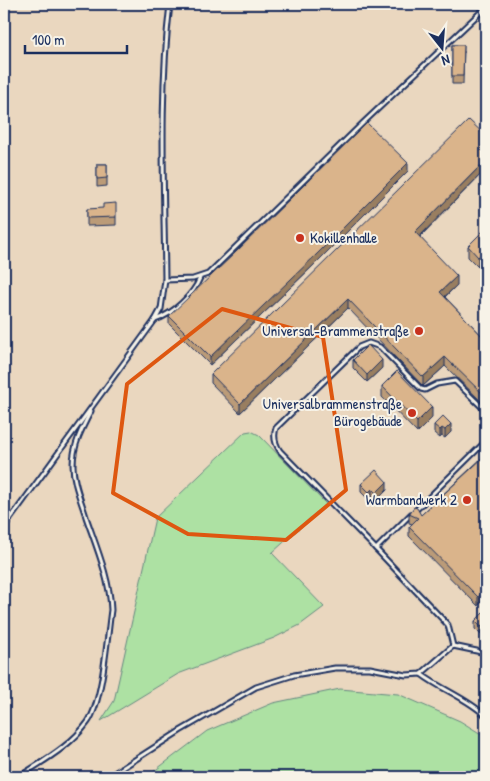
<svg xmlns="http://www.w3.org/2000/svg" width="490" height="781" font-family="'Patrick Hand',sans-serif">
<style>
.built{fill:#ead7bf}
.green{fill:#ade1a3;stroke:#648880}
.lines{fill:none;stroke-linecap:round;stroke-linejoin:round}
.lane-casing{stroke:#1b2f5e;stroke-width:7}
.lane{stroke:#f7f3e8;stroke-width:3}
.wall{fill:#bb9b78;stroke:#1b2f5e}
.shaded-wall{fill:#997e61;stroke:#1b2f5e}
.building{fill:#dab48b;stroke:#1b2f5e}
.marked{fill:none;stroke:#de5710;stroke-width:4;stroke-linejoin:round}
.poi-dot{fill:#c8321e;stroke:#f7f3e8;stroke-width:2}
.labels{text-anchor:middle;stroke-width:4;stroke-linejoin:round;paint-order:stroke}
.poi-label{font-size:15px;fill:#1b2f5e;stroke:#f7f3e8;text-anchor:end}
</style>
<rect width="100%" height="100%" fill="#f1e6d5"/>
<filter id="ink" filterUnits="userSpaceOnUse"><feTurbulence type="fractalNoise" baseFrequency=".02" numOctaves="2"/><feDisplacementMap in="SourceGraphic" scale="10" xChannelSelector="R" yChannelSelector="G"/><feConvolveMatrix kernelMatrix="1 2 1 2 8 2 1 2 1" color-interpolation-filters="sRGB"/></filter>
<g filter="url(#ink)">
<polygon class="built" points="4,4 486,4 486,737 460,721 153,772 157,777 4,777"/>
<g class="green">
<polygon points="251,431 259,435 326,504 272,553 324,607 300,625 274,638 178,674 101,721 114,701 155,518 245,432"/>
<polygon points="340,689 398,694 460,721 486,737 486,777 157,777 153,772 207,731 273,703"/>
</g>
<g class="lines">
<defs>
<g id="lane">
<polyline points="475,4 486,8"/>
<polyline points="165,280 193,279 208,274 363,123 485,8"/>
<path d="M155 320C173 314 193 295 200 278"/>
<polyline points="416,510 486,441"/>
<path d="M4 532 8 522 155 320 161 309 165 280C164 188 159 95 170 4"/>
<polyline points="376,549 411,514"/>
<path d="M453 646 448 625 376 549 280 451C275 444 273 437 276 428L359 347 369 343 380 347 421 389 425 390 437 384 455 381 486 411"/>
<path d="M421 674C442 690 467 698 486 716"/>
<path d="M19 777C43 761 71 746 88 722 103 700 107 638 111 610 110 579 96 546 86 517 81 500 73 483 73 465 73 445 82 428 91 411"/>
<polyline points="108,777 180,731 256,687 294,675 335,668 370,668 406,675 421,674 453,646 486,653"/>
</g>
</defs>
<use href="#lane" class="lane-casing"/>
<use href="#lane" class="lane"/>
</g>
<g class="wall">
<polygon points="452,45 464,45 463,84 452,84"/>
<polygon points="486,136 486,169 420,237 457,285 445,297 486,340 486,406 445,366 423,386 348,308 240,413 211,383 211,374"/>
<polygon points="97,164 107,164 107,186 97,187"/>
<polygon points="408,171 317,262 210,365 169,324 169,316"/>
<polygon points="87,209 116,217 116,225 87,226"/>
<polygon points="486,228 486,260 478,267 468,257 468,246"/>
<polygon points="353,360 382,368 367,382 353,368"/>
<polygon points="382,386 432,418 417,433 382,397"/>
<polygon points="443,416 451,432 445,438 442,436 440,438 434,433 434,425"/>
<polygon points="486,454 486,598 478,606 409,536 409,527 412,524 409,523 409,514 421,515"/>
<polygon points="361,484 387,490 376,501 372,497 369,500 361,492"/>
<polygon points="486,610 486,630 481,635 475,629 475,621"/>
</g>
<g class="shaded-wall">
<polygon points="486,160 486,169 415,241 415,232"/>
<polygon points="408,163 408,171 317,262 210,365 210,357"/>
<polygon points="486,249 486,260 478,267 478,257"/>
<polygon points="457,276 457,285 440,301 440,292"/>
<polygon points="348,299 348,308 240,413 240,404"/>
<polygon points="445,357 445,366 423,386 423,377"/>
<polygon points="382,360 382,368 367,382 367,375"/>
<polygon points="432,407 432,418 417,433 417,422"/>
<polygon points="451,424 451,432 445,438 445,430"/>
<polygon points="442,428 442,436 440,438 440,430"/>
<polygon points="387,482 387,490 376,501 376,493"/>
<polygon points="372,489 372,497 369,500 369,492"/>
<polygon points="486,589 486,598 478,606 478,597"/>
<polygon points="486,622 486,630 481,635 481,627"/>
</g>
<g class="building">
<polygon points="452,45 464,45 463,76 452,76"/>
<polygon points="469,120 486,136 486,160 415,232 457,276 440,292 486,340 486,397 445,357 423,377 348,299 240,404 211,374"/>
<polygon points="367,123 408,163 317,254 210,357 169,316 236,252"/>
<polygon points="97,164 107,164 107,178 97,179"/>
<polygon points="116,203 116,217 87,218 87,209 103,208 103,204"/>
<polygon points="486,228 486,249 478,257 468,246"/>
<polygon points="368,345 382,360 367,375 353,360"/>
<polygon points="397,371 432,407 417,422 382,386"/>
<polygon points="443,416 451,424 445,430 442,428 440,430 434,425"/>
<polygon points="486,455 486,589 478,597 409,527 418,518 409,514 414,507 417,508 421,515"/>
<polygon points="376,470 387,482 376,493 372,489 369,492 361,484"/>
<polygon points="486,610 486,622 481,627 475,621"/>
</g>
</g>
<path class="marked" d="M222 309 323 337 346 490 286 540 188 534 113 493 127 384Z"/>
<g class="poi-dot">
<circle cx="300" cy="238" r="5"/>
<circle cx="419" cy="331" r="5"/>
<circle cx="412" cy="413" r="5"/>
<circle cx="467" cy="500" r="5"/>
</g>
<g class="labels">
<g class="poi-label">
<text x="310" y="243" text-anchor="start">Kokillenhalle</text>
<text x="409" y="336">Universal-Brammenstraße</text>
<text x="402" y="409">Universalbrammenstraße<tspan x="402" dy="17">Bürogebäude</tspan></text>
<text x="457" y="505">Warmbandwerk 2</text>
</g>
</g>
<rect width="490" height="781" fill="none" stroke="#f7f3e8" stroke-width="20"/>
<rect x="10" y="10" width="470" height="761" fill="none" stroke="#1b2f5e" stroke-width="2" filter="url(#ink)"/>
<g transform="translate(442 48) rotate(163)" stroke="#f7f3e8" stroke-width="4" paint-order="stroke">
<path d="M0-4L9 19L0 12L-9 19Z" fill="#1b2f5e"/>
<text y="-8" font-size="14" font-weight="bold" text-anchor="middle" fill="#1b2f5e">N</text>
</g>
<path d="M25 45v8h102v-8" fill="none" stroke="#1b2f5e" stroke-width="2.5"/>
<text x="32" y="45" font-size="15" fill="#1b2f5e" stroke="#f7f3e8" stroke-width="4" paint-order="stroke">100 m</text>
</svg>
